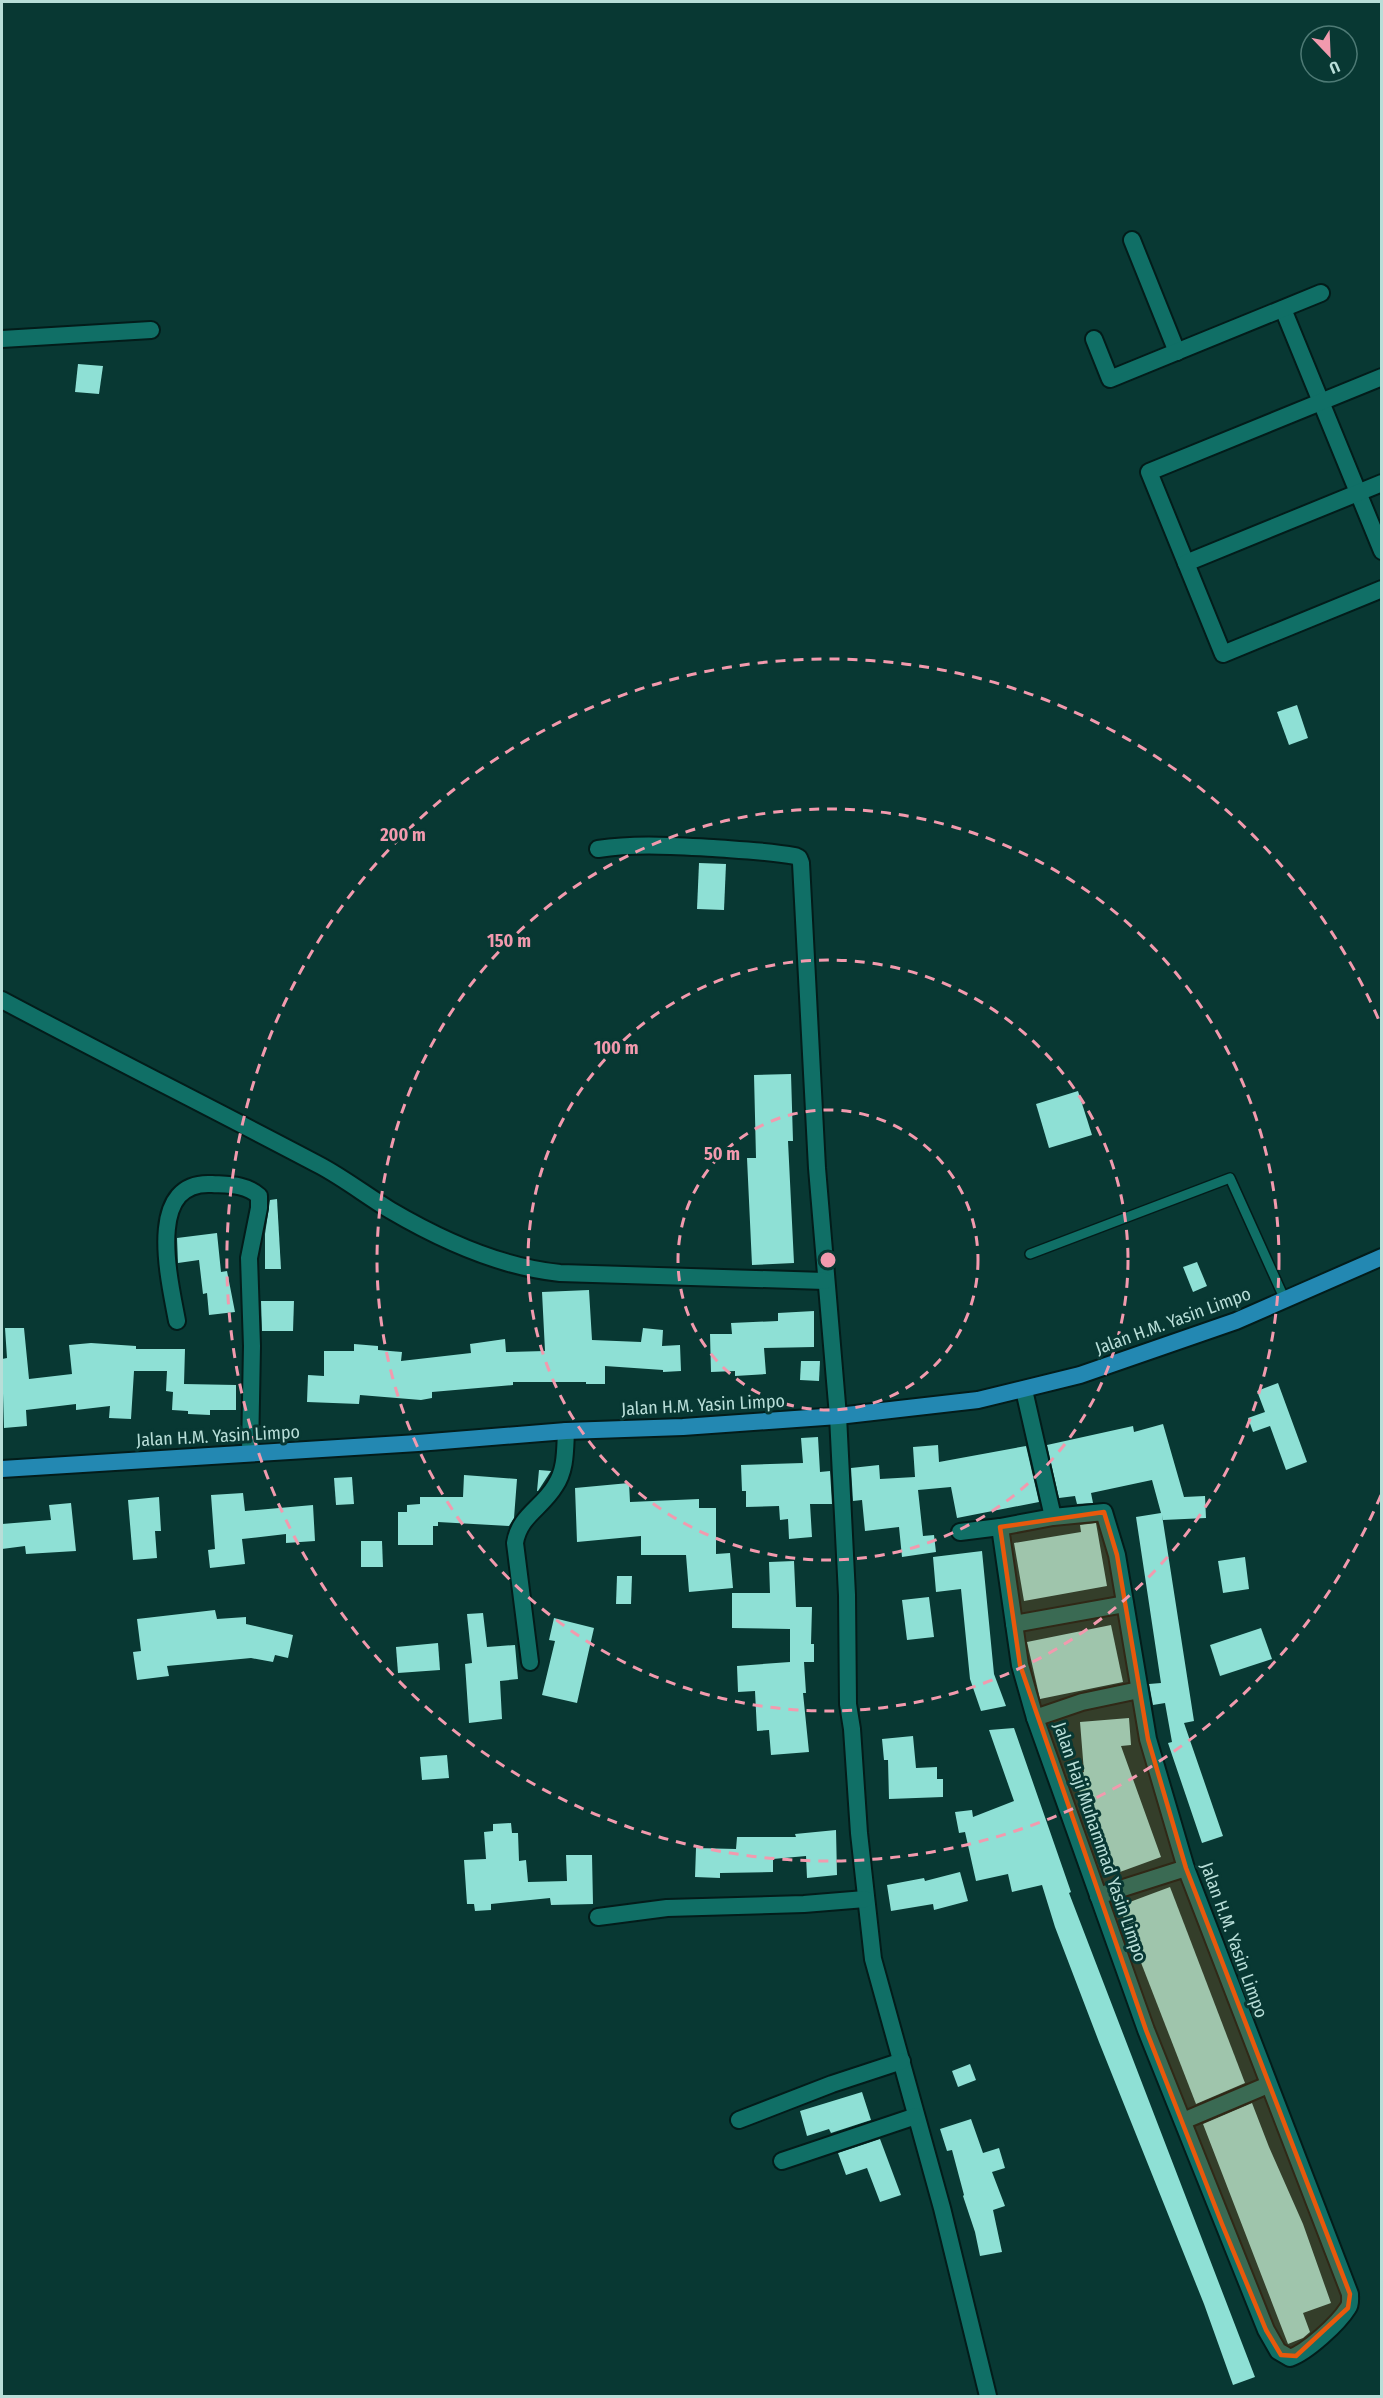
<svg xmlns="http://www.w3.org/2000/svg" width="1383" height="2398" font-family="'Fira Sans Condensed',sans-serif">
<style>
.building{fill:#8ee0d5}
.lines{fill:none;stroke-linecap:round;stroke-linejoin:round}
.service-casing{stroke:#031c1a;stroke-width:12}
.minor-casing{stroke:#031c1a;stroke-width:20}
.primary-casing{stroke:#031c1a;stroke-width:20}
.service{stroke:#106f66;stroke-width:9}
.minor{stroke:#106f66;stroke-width:16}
.primary{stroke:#2388b2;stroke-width:16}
.marked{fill:#e8590c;fill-opacity:0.2;stroke:#e8590c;stroke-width:4.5;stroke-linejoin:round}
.ring{fill:none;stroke:#f29aae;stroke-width:3;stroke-dasharray:10 8}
.labels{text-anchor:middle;stroke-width:6;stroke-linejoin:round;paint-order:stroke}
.street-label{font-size:18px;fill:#b8ded8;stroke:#083833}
.centre{fill:#f29aae;stroke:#083833;stroke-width:3}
.ring-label{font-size:18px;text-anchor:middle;font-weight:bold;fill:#f29aae;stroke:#083833;stroke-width:6;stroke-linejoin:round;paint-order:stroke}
</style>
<rect width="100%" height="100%" fill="#083833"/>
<g class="building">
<polygon points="78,364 103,366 99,394 75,392"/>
<polygon points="1297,705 1308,738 1289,745 1277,712"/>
<polygon points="699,863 726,864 724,910 697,909"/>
<polygon points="791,1074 793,1141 788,1141 794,1263 752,1265 747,1158 756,1158 754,1075"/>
<polygon points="1078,1091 1092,1135 1049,1148 1036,1104"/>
<polygon points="277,1199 281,1269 265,1269 265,1234 270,1200"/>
<polygon points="217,1233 221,1272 227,1271 235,1312 209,1315 207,1293 203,1294 199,1260 178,1263 177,1238"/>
<polygon points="1197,1262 1207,1286 1193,1292 1183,1267"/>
<polygon points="589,1290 592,1340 641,1342 643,1328 663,1330 662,1346 680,1345 681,1371 663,1372 663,1370 605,1366 605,1384 586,1384 586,1382 513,1382 513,1385 432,1392 432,1398 421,1400 360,1395 359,1404 307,1402 308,1375 324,1376 324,1351 354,1351 354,1344 378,1346 378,1350 402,1352 401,1361 471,1353 470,1344 505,1339 506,1352 545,1351 542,1292"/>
<polygon points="261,1301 294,1301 293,1331 262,1331"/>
<polygon points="814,1311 814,1347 764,1348 766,1374 735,1376 735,1371 711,1372 710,1334 732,1334 731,1323 778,1321 778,1313"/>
<polygon points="5,1328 24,1328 29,1379 72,1374 69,1345 91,1343 136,1346 136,1349 185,1349 184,1384 236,1385 236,1410 210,1410 210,1415 188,1414 188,1411 172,1410 173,1392 166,1391 167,1371 134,1371 131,1419 109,1418 110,1406 76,1410 76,1404 26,1410 27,1426 4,1428 2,1359 7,1358"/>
<polygon points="801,1361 820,1361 819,1381 800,1380"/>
<polygon points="1278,1383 1307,1462 1286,1470 1270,1426 1253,1432 1248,1418 1265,1412 1257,1391"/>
<polygon points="1163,1424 1184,1497 1205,1496 1206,1518 1163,1520 1162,1515 1194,1721 1184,1723 1223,1836 1202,1843 1168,1743 1172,1742 1165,1703 1153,1705 1149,1684 1161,1683 1136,1517 1161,1513 1152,1480 1091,1493 1093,1503 1077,1504 1075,1496 1059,1498 1047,1445 1133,1426 1134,1432"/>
<polygon points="818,1437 820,1472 830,1471 832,1504 810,1504 812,1537 789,1539 788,1519 780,1520 779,1506 746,1507 746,1491 742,1491 741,1465 803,1463 801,1438"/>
<polygon points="938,1445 939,1462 1026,1446 1039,1502 957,1518 951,1487 918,1490 923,1536 934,1535 936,1552 902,1557 899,1527 865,1531 862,1500 853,1501 851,1468 879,1465 880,1479 915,1477 913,1447"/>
<polygon points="539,1470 551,1471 538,1491 537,1491"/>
<polygon points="464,1475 517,1479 514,1518 509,1526 438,1522 438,1526 433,1526 433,1545 398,1545 398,1512 407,1512 407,1505 420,1504 420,1497 463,1497"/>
<polygon points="352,1477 354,1504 336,1505 334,1478"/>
<polygon points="629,1483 630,1502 699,1499 699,1508 716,1508 716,1554 730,1553 733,1588 689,1592 686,1555 641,1555 641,1536 577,1542 575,1488"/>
<polygon points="243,1493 245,1511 313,1505 315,1541 286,1543 286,1534 242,1539 245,1564 210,1568 208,1550 215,1549 211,1495"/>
<polygon points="159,1497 161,1531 155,1531 157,1558 133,1560 128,1500"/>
<polygon points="71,1503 76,1551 26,1554 25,1546 2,1549 2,1524 51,1520 49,1505"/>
<polygon points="1096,1523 1107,1586 1024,1601 1014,1543 1081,1532 1080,1525"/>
<polygon points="361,1541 382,1541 383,1567 361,1567"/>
<polygon points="982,1551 994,1674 1006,1706 981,1711 970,1679 961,1589 936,1592 933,1557"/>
<polygon points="1245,1557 1249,1589 1223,1593 1218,1561"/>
<polygon points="794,1561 796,1607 812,1607 811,1644 814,1644 814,1662 804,1662 806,1693 803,1693 809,1752 771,1755 769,1730 757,1731 755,1691 738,1692 737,1666 790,1662 790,1629 732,1628 732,1593 770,1593 769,1562"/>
<polygon points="617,1576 632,1576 631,1604 616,1604"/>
<polygon points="929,1597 934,1637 907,1640 902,1600"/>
<polygon points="215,1610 217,1619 246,1617 246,1624 293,1635 288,1658 275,1655 273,1662 251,1658 167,1666 169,1676 137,1680 133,1652 141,1651 137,1619"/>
<polygon points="483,1613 487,1647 515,1645 518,1679 500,1681 502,1719 469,1723 465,1664 472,1663 467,1614"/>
<polygon points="554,1618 594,1628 577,1703 542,1695 555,1641 549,1640"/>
<polygon points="1111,1625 1123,1682 1040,1699 1027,1642"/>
<polygon points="1261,1628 1272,1659 1220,1676 1210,1645"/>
<polygon points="438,1643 440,1670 398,1673 396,1647"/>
<polygon points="1129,1718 1131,1745 1121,1746 1161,1857 1109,1876 1074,1776 1084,1772 1080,1722"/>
<polygon points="1014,1728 1071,1892 1069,1893 1255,2377 1233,2385 1204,2304 1099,2042 1055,1927 1042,1885 1012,1892 1008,1874 976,1881 965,1832 959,1833 955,1812 972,1810 973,1817 1014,1801 989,1730"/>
<polygon points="913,1736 916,1768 937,1767 937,1779 943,1779 943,1797 889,1799 888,1760 884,1760 882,1739"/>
<polygon points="447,1755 449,1778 422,1780 420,1757"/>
<polygon points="511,1823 512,1833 518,1833 519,1861 526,1860 528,1882 567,1881 566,1855 592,1855 593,1904 551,1905 550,1898 491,1904 491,1910 475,1911 474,1904 467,1904 464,1860 486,1859 484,1832 493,1831 493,1824"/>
<polygon points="836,1830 837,1875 807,1878 806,1856 773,1859 773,1872 720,1873 720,1878 695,1877 696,1848 736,1849 737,1837 796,1837 795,1834"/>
<polygon points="960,1872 968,1901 934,1910 933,1904 891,1911 887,1885 924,1878 925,1881"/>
<polygon points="1170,1887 1245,2083 1196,2104 1119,1906"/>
<polygon points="970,2064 976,2080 958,2087 952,2071"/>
<polygon points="862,2092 871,2120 831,2133 829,2129 807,2136 800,2111"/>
<polygon points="1252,2103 1269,2147 1303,2224 1331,2303 1303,2313 1310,2332 1303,2338 1288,2344 1203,2124"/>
<polygon points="971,2119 983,2153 999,2148 1005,2168 992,2172 1005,2206 993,2210 1002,2252 980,2256 975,2232 963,2196 964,2195 952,2150 947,2151 940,2129"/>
<polygon points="880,2139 901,2195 880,2202 867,2168 846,2175 838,2153"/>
</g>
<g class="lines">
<defs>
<polyline id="service" points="1030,1254 1230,1178 1285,1300"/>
<g id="minor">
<polyline points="1132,240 1177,352"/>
<polyline points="1283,309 1382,551"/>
<polyline points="2,339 151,330"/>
<polyline points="1094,339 1110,379 1321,293"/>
<polyline points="1382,377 1149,472 1223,654 1382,589"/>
<polyline points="1186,563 1382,483"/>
<path d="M598 849C636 843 674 846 713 848 740 850 768 851 795 856L799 858 801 863 817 1168 838 1416 847 1595 848 1704 852 1729 859 1833 873 1959 942 2208 988 2396"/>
<path d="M2 1000C107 1056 215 1110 321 1166 345 1179 367 1196 390 1210 441 1240 500 1267 560 1273L825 1281"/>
<path d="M177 1321C170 1282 144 1180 212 1184 229 1185 246 1184 259 1196V1208L249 1258 252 1346 250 1453"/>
<path d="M1024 1390 1053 1517 1000 1527 1020 1665 1035 1718 1146 2030 1266 2330 1278 2351 1290 2358C1307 2352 1338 2324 1348 2308 1351 2304 1350 2299 1350 2294L1186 1868 1148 1739 1117 1555 1104 1512 1053 1517"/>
<polyline points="960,1532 1000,1527"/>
<polyline points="1014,1624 1125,1604"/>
<path d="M530 1662 515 1543C519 1516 542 1508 555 1486 566 1470 565 1450 566 1431"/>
<polyline points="1035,1718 1082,1702 1139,1690"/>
<polyline points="1098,1896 1186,1868"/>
<polyline points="598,1917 667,1908 804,1904 865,1899"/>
<polyline points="739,2120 832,2084 902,2061"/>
<polyline points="1183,2121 1268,2085"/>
<polyline points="782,2161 916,2116"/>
</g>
<polyline id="primary" points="2,1469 418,1443 566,1431 683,1427 838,1416 978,1400 1080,1375 1236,1321 1382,1257"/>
</defs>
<use href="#service" class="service-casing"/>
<use href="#minor" class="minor-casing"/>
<use href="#primary" class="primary-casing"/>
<use href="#service" class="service"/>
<use href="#minor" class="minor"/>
<use href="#primary" class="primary"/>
</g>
<path class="marked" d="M1104 1512 1117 1555 1148 1739 1186 1868 1350 2294 1348 2308 1296 2356 1281 2355 1266 2330 1222 2224 1146 2030 1020 1665 1000 1527Z"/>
<g class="ring">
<circle cx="828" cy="1260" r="150"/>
<circle cx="828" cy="1260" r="300"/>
<circle cx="828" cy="1260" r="451"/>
<path d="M1381 1495A601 601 0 1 1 1381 1025"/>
</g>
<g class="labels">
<g class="street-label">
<text transform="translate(1173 1321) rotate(-20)" y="6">Jalan H.M. Yasin Limpo</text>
<text transform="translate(703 1405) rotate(-3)" y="6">Jalan H.M. Yasin Limpo</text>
<text transform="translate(218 1436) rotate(-3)" y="6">Jalan H.M. Yasin Limpo</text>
<text transform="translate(1100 1842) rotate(71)" y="6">Jalan Haji Muhammad Yasin Limpo</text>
<text transform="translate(1234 1940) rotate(70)" y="6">Jalan H.M. Yasin Limpo</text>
</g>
</g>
<circle cx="828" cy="1260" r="9" class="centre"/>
<g class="ring-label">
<text x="403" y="841">200 m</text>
<text x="509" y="947">150 m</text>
<text x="616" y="1054">100 m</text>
<text x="722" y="1160">50 m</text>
</g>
<rect width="1383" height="2398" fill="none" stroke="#b8ded8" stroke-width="6"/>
<g transform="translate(1329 54) rotate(157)"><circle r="28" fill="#083833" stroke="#4e7a75" stroke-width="1.5"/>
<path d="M0-4.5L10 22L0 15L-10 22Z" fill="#f29aae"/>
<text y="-9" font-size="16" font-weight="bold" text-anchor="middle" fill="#b8ded8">U</text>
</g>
</svg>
